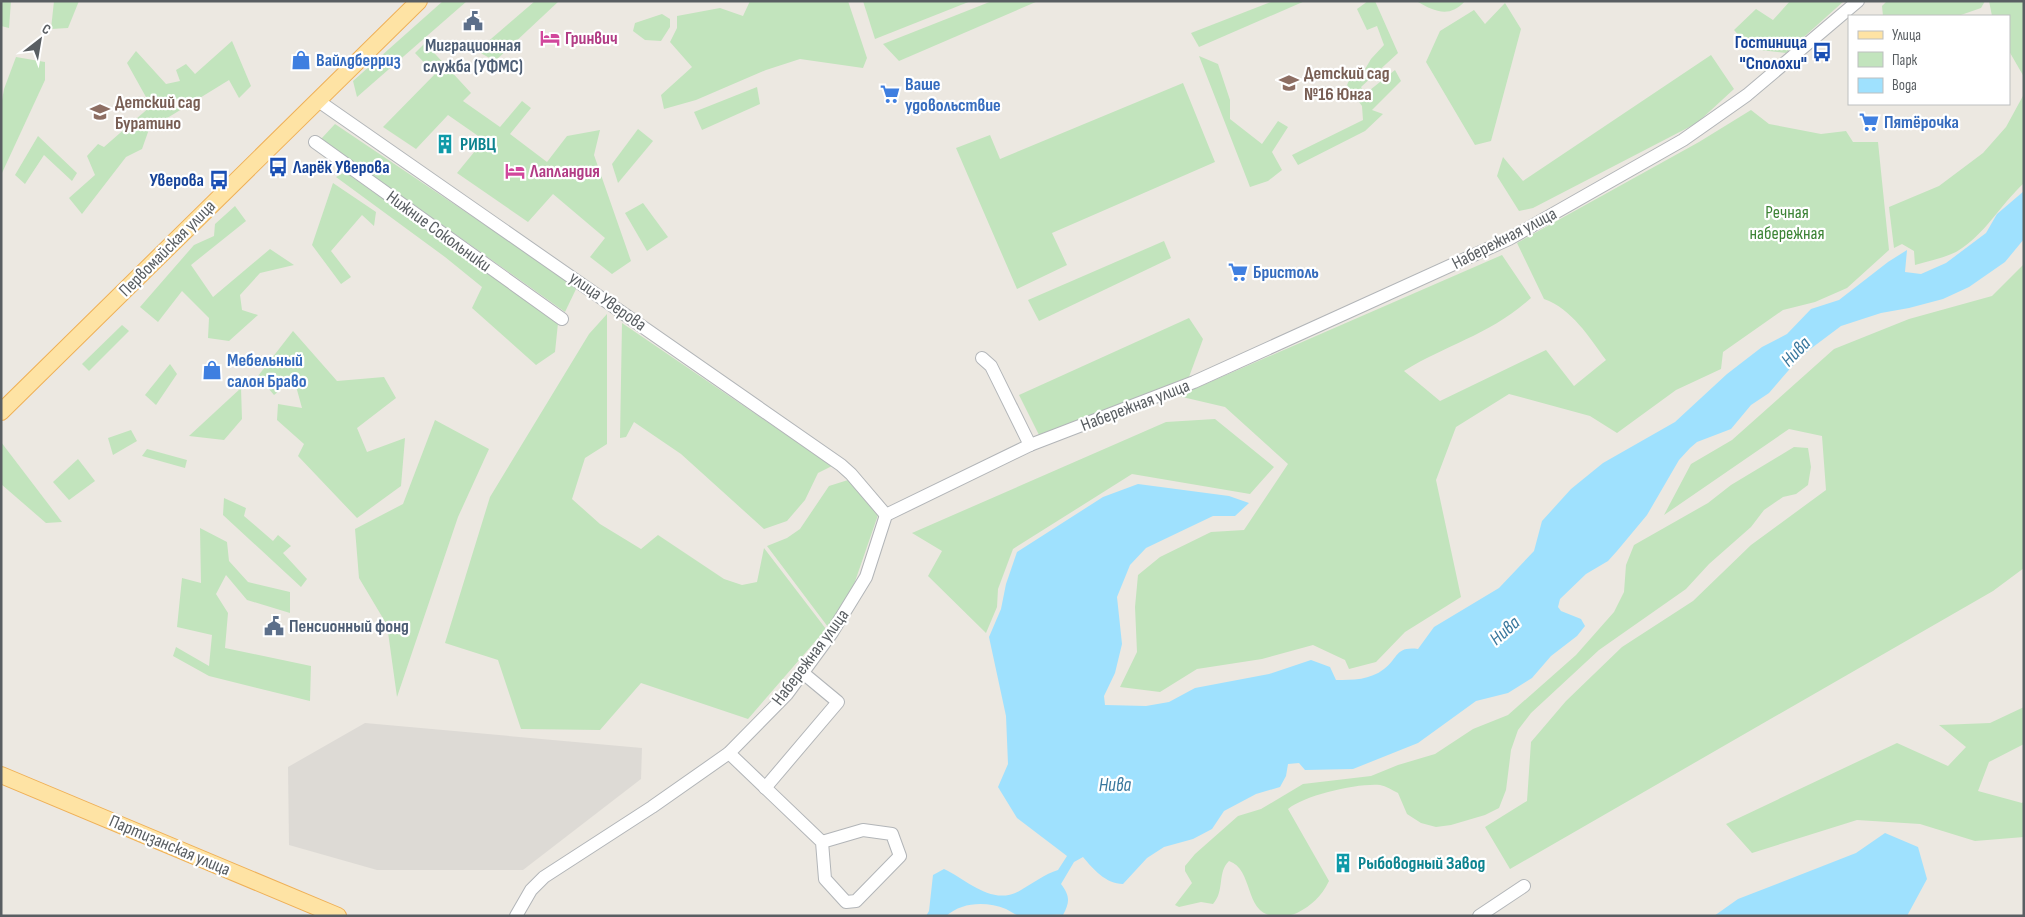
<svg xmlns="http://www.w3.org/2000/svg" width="2025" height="917" font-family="'Sofia Sans Condensed',sans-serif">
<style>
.industrial{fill:#dddad5}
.green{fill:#c2e4bd}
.water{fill:#9fe1fe}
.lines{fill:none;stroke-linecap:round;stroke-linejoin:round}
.minor-casing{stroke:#b2b5b8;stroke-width:14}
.major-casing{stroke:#efb057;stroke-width:18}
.minor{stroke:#fff;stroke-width:12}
.major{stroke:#fee3a4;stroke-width:16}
.labels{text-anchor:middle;stroke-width:4.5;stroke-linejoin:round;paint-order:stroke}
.hotel-label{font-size:18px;font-weight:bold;fill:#b23c85;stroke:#fff;text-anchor:start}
.transit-label{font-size:18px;font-weight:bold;fill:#164399;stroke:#fff;text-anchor:end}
.service-label{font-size:18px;font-weight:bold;fill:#4e5e75;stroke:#fff}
.shop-label{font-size:18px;font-weight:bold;fill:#366cbe;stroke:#fff;text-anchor:start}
.education-label{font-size:18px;font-weight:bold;fill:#785e54;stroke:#fff;text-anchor:start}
.culture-label{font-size:18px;font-weight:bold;fill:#0d838f;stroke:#fff;text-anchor:start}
.park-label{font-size:18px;fill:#3d8436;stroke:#fff}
.street-label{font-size:18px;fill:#595e62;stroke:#fff}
.water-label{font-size:19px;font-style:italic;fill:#39779d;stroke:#fff}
</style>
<rect width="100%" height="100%" fill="#ece8e1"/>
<polygon class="industrial" points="365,723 642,748 641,779 523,870 377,870 289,845 288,767"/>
<g class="green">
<polygon points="1,1 11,1 9,28 1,26"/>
<polygon points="54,1 79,1 68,28 51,29"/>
<polygon points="443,1 467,1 357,97 353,81"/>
<polygon points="535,1 559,1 495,61 477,51"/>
<polygon points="750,1 848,1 867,58 863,68 800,59 766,70 696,100 664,109 661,95 692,67 670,42 677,28 677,16 720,8 743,16"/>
<polygon points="863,1 971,1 875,39"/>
<polygon points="992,1 1038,1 899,61 883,44"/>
<polygon points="1273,1 1305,1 1199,47 1191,33"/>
<polygon points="1368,1 1375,1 1398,53 1361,87 1365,94 1395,70 1401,81 1372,110 1383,114 1365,131 1298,165 1292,155 1363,120 1362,106 1347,85 1351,76 1358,81 1371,59 1384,45 1377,26 1367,30 1357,9"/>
<path d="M1416 1H1465C1449 19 1434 11 1416 1Z"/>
<polygon points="1790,1 1844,1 1786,53 1751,49 1734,30 1756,9 1773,20"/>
<polygon points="1887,1 1985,1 1981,8 1958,16 1883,16 1882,6"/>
<polygon points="1989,1 2024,1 2024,77 2009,51 2009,16 1992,16"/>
<polygon points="1505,3 1521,29 1491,141 1475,145 1426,62 1440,31 1474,10 1485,24"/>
<polygon points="662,14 670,19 670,27 661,41 645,40 633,31 635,23"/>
<polygon points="232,41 251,86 239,98 229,80 164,120 153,118 142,149 126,157 82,214 69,198 95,175 87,156 98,144 104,147 151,106 127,63 136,51 166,84 180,81 176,70 186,64 195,74"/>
<polygon points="425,43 471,93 463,101 500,127 522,101 531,108 510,134 547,162 567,136 600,130 594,155 631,261 612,274 590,257 605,238 553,194 528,222 457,173 484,140 448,115 416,149 383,127 435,74 415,53"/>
<polygon points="1711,55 1734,89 1697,123 1533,208 1519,211 1497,176 1503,157 1523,181"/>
<polygon points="1199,56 1218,64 1230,100 1230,119 1262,144 1278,121 1288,127 1272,152 1282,170 1268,181 1250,187"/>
<polygon points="16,57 45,62 45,80 2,173 1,106 4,89"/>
<polygon points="1183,83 1215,162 1052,233 1067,265 1017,289 956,148 990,135 1000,159"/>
<polygon points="757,87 760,104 702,130 694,112"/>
<path d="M2024 94V183C2000 205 1984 236 1956 252 1944 258 1928 261 1915 265L1914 251 1902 244 1894 248 1889 207 1939 186 1983 153 2006 127Z"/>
<path d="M1751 110 1769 124 1821 134 1846 131 1853 142H1878L1889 250 1847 288 1815 302 1783 310 1723 352 1721 369 1676 390 1617 433 1590 416 1509 394 1456 427 1436 480 1461 597 1405 632 1376 662 1349 669 1345 660 1313 645 1262 659 1197 669 1160 692 1120 687 1137 652 1135 607 1138 575 1160 557 1211 532 1244 530 1288 464 1225 407 1178 396 1502 255 1531 298C1490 335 1448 344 1404 371L1440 401 1546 350 1574 386 1606 360C1589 337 1572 309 1544 299L1517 243 1699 142Z"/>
<polygon points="335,124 577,287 565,312 321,139"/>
<polygon points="638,129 653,141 618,183 612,164"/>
<polygon points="38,136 77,173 72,181 44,155 25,184 15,175"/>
<polygon points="345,172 558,323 555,352 536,365 472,308 482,287 445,257 336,177"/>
<polygon points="333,183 376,212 374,226 362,215 331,251 351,277 341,284 312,245"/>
<polygon points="643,203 668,237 647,251 625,213"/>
<polygon points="235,206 246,221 191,265 213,297 270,249 294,265 260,273 240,295 242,310 258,315 229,341 208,338 209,318 182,291 158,322 140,307 194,245 214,236 215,224"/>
<polygon points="1164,241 1171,258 1039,321 1028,300"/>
<polygon points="2024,264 2024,568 1993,591 1510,869 1485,827 1527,801 1531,742 1566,701 1622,647 1693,601 1751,545 1826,490 1822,436 1789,429 1664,515 1691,464 1732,440 1834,349 1909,319 1992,296"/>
<polygon points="607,314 607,444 585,458 572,499 600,524 641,549 658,535 724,579 742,585 757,582 764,548 826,629 748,719 641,683 600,730 521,729 498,660 445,643 490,497 589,334"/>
<polygon points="1189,318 1203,339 1189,377 1039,435 1019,395"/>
<polygon points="622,323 832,466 818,473 805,500 787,521 764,529 681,454 634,422 626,437 620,438"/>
<polygon points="122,325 129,331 89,371 82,364"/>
<polygon points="293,331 337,381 384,377 396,398 357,428 367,452 405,438 401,486 357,518 298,456 304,444 277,420 278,404 302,408 294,379 274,395 258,376"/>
<polygon points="170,364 177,374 156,405 145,395"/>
<polygon points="241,388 242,419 224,440 189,436"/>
<polygon points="1215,419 1274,467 1250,494 1132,474 1013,549 998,589 997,607 986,633 928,576 942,551 912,533 1166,422"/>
<polygon points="435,420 489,449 458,517 397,697 387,625 359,578 355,529 403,504"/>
<polygon points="131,430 137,441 113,455 108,438"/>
<polygon points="1,442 62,522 46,523 1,484"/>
<path d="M1794 447 1808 448 1811 467 1808 485 1796 494 1783 497 1764 510 1751 527 1709 564 1686 589 1599 650 1531 713 1518 730 1511 750 1506 790 1499 808 1485 815 1451 825 1436 827 1421 823 1407 814 1398 793C1392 790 1386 786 1380 785 1358 783 1305 795 1288 809L1329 881C1321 897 1312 905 1297 913 1290 916 1284 916 1277 916 1243 916 1255 870 1229 861 1217 872 1225 891 1213 904L1201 902 1179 907 1175 905 1192 883 1185 871V866L1195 854 1238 816 1261 809 1303 784 1371 776 1398 765 1435 754 1473 729 1508 715 1576 655 1614 612 1624 592 1626 565 1634 545 1708 503 1731 485Z"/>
<polygon points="147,449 187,460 185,468 142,456"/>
<polygon points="78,459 95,481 69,500 53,482"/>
<polygon points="848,480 855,484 878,515 850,596 828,627 767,546 787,538 800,529 829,486"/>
<polygon points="224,498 246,508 244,516 273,541 278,535 291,546 283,553 307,579 301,587 223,515"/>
<polygon points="200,528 227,542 229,561 248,582 290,592 290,613 247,600 226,575 216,594 228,613 225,648 311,666 310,701 209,676 173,656 176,647 209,666 212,635 177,627 182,578 201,583"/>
<polygon points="2024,707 2024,744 1989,762 1978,791 2022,803 2024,801 2024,837 1975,841 1920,824 1857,820 1752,853 1726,824 1897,743 1948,766 1966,747 1939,725 1990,723"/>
</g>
<g class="water">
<path d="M2024 191V239L2005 262 1969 287 1943 299 1909 308 1881 313 1841 326 1801 356 1769 393 1751 405 1731 429 1697 442 1690 448 1679 460 1647 515 1617 551 1608 561 1586 574 1560 599 1558 607 1561 611 1581 619 1585 626 1577 636 1551 656 1532 678 1508 693 1476 701 1418 743 1353 769 1305 770 1299 763 1288 764 1286 776 1280 787 1256 794 1224 811 1212 829 1193 839 1164 847 1147 858 1123 884C1106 884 1093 869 1083 857L1074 862 1061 884C1070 896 1070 902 1063 915 1049 914 1034 917 1020 916 1015 915 1010 911 1006 909 986 901 962 902 946 916H926L929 911 933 875 944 869C969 881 993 907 1021 890 1033 883 1045 874 1058 870L1067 856 1017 818 998 787 1008 764 1006 716 989 637 1001 609 1006 584 1017 552 1103 497 1138 484 1229 496 1249 503 1235 516H1213L1192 526 1146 548 1130 565 1117 597 1122 644 1115 673 1104 696 1105 705 1146 706 1169 702 1195 688 1269 674 1311 660 1330 667 1336 680C1353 680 1370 680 1384 669 1398 659 1395 646 1418 649L1434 627 1499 588 1534 551 1542 521 1571 489 1603 463 1675 422 1727 374 1762 347 1787 334 1811 309 1839 300 1888 262 1907 250 1905 272 1921 274 1946 263 1986 233 1997 214Z"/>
<polygon points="1885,833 1918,847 1927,879 1907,916 1714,916 1738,899 1856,853"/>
</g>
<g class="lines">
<defs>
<g id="minor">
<polyline points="317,100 841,465 851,474 886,515"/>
<polyline points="315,142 562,319"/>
<polyline points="982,358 991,366 1030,445"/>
<polyline points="729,753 822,842 863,830 892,834 900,856 856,901 846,902 825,879 822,842"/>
<polyline points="765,788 838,702 803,673"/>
<polyline points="516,916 531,890 544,877 652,807 729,753 787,694 831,634 866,577 886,515 1030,445 1194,382 1509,239 1683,140 1747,95 1858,1"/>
<polyline points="1479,916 1524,886"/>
</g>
<g id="major">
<polyline points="1,412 419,1"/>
<polyline points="1,775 338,916"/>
</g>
</defs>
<use href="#minor" class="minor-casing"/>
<use href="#major" class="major-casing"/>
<use href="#minor" class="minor"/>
<use href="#major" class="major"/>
</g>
<defs>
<symbol id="civic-bare" viewBox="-9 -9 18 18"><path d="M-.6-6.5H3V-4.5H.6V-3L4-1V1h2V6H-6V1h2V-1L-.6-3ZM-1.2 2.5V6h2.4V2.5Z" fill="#5c6f8a" stroke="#fff" stroke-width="2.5" paint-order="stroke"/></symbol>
<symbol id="hotel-bare" viewBox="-9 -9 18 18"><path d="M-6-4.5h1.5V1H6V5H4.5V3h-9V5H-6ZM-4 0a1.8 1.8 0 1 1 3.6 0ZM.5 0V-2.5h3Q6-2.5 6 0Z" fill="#d1479c" stroke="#fff" stroke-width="2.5" paint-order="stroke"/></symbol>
<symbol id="bus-bare" viewBox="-9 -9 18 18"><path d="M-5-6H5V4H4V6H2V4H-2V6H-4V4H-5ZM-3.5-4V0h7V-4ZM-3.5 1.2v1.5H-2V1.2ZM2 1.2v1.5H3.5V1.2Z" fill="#1a4fb4" stroke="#fff" stroke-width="2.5" paint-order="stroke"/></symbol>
<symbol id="shop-bare" viewBox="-9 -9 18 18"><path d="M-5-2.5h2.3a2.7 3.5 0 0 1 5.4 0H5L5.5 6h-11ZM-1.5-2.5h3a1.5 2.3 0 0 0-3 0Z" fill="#3f7fe0" stroke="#fff" stroke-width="2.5" paint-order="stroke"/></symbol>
<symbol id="school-bare" viewBox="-9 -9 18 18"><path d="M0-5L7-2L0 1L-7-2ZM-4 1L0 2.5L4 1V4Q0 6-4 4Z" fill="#8d6e63" stroke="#fff" stroke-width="2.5" paint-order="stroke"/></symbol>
<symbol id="supermarket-bare" viewBox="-9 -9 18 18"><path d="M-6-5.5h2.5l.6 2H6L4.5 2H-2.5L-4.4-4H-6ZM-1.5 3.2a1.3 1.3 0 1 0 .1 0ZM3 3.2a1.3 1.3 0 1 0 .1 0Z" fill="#3f7fe0" stroke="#fff" stroke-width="2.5" paint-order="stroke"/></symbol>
<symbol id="building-bare" viewBox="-9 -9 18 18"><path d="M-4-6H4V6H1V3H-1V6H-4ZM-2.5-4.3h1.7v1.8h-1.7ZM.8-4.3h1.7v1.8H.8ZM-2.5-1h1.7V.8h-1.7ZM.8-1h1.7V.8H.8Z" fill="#0f9aa8" stroke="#fff" stroke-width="2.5" paint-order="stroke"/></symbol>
</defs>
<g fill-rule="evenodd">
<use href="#civic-bare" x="459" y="7" width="28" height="28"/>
<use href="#hotel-bare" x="536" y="24" width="28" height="28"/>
<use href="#bus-bare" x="1808" y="38" width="28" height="28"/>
<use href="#shop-bare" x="287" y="46" width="28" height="28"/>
<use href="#school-bare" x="1275" y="69" width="28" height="28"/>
<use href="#supermarket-bare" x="876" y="80" width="28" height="28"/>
<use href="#school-bare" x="86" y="98" width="28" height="28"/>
<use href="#supermarket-bare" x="1855" y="108" width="28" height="28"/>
<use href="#building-bare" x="431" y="130" width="28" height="28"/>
<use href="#bus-bare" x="264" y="153" width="28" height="28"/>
<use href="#hotel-bare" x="501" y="157" width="28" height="28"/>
<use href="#bus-bare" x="205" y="166" width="28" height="28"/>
<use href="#supermarket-bare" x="1224" y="258" width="28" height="28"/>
<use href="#shop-bare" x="198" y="356" width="28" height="28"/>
<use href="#civic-bare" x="260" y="612" width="28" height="28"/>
<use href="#building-bare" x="1329" y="849" width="28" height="28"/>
</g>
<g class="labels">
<g class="hotel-label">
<text x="565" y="44">Гринвич</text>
<text x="530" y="177">Лапландия</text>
</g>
<g class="transit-label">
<text x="1807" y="48">Гостиница<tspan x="1807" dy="21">"Сполохи"</tspan></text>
<text x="293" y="173" text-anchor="start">Ларёк Уверова</text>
<text x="204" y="186">Уверова</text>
</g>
<g class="service-label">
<text x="473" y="51">Миграционная<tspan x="473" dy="21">служба (УФМС)</tspan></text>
<text x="289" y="632" text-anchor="start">Пенсионный фонд</text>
</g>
<g class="shop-label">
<text x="316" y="66">Вайлдберриз</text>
<text x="905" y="90">Ваше<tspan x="905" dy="21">удовольствие</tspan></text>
<text x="1884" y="128">Пятёрочка</text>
<text x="1253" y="278">Бристоль</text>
<text x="227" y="366">Мебельный<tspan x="227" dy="21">салон Браво</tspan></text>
</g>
<g class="education-label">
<text x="1304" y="79">Детский сад<tspan x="1304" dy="21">№16 Юнга</tspan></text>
<text x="115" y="108">Детский сад<tspan x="115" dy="21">Буратино</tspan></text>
</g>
<g class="culture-label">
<text x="460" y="150">РИВЦ</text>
<text x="1358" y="869">Рыбоводный Завод</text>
</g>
<g class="park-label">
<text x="1787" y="218">Речная<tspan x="1787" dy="21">набережная</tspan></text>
</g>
<g class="street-label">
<text transform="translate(439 231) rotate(36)" y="6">Нижние Сокольники</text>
<text transform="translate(1504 238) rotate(-27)" y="6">Набережная улица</text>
<text transform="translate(167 248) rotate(-45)" y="6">Первомайская улица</text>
<text transform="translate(608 301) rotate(35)" y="6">улица Уверова</text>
<text transform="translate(1135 405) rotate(-21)" y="6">Набережная улица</text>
<text transform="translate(810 657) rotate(-53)" y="6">Набережная улица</text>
<text transform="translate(170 845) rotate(23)" y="6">Партизанская улица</text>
</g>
<g class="water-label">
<text transform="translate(1795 351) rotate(-46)" y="7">Нива</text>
<text transform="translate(1504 630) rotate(-41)" y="7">Нива</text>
<text x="1115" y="791">Нива</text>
</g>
</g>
<rect width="2025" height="917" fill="none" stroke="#595e62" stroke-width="5"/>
<rect x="1848" y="15" width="162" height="90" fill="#ffffff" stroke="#bdbfc0"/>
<rect x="1858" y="31" width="25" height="8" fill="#fee3a4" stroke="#bdbfc0"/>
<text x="1892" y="40" font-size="15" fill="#595e62">Улица</text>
<rect x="1858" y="52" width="25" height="15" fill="#c2e4bd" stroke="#bdbfc0"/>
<text x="1892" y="65" font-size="15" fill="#595e62">Парк</text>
<rect x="1858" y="78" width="25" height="15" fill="#9fe1fe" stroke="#bdbfc0"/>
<text x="1892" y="90" font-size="15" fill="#595e62">Вода</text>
<g transform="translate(40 40) rotate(31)" stroke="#ffffff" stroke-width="4" paint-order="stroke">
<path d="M0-4L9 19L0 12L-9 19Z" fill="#595e62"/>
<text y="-8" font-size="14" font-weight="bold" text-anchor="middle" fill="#595e62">С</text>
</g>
</svg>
